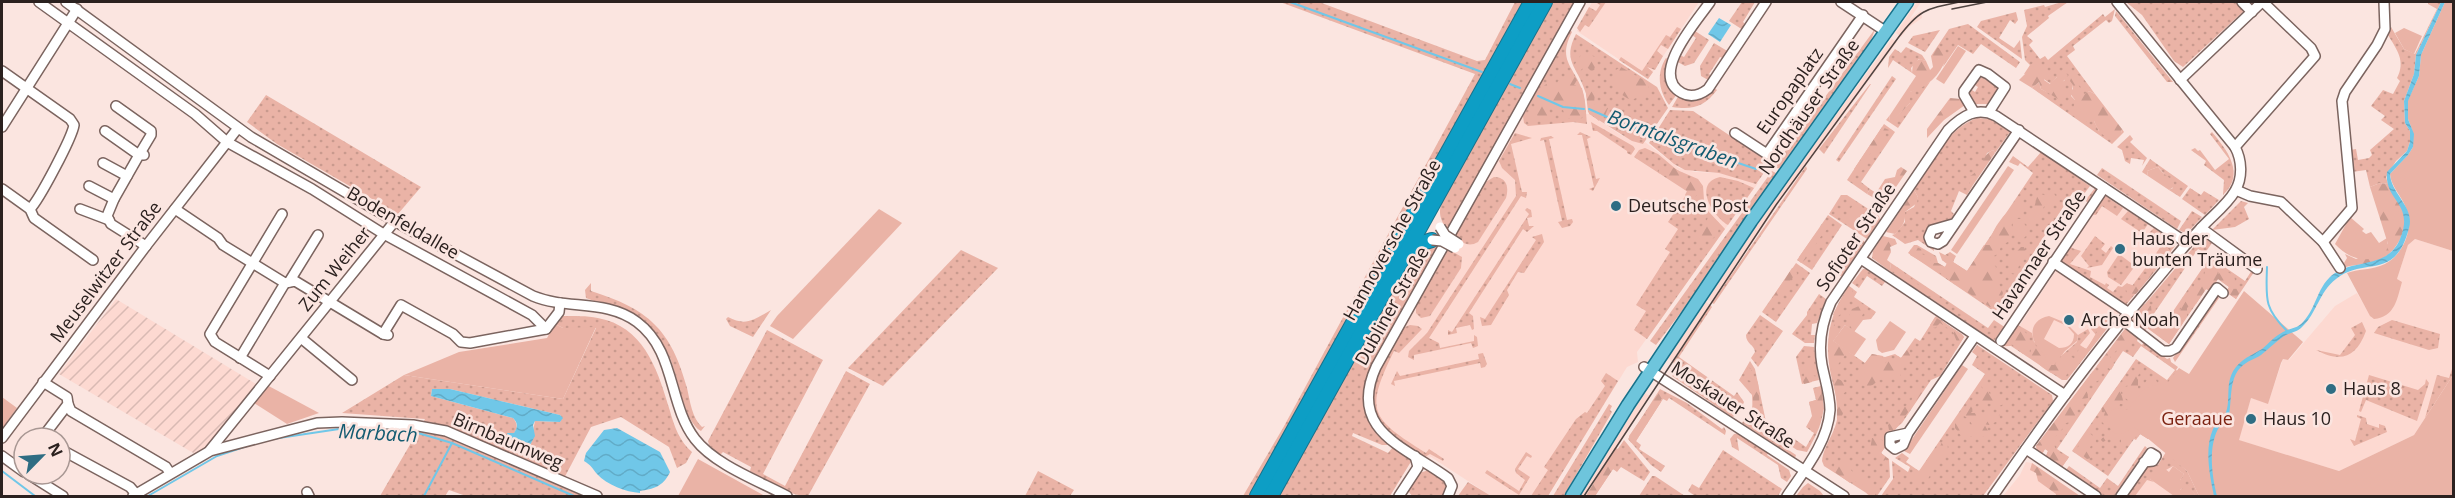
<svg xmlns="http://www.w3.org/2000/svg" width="2455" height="498" font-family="'Open Sans',sans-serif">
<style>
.built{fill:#fdd9d1}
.industrial{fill:url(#industrial-furrows)}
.grass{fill:url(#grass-dots);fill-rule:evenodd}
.forest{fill:url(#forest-firs)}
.green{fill:#eab3a6;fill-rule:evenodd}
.water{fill:url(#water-waves)}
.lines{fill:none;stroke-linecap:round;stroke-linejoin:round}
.stream{stroke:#70c7e8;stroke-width:2}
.minor-casing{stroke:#7b645f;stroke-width:12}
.major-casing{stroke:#18728b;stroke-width:15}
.highway-casing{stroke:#18728b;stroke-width:16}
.minor{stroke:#fff;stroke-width:9}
.major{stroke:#6ec5dc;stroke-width:12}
.highway{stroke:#0d9ec5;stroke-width:14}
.tram{stroke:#4f4340;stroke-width:1.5}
.minor-bridge-casing{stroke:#7b645f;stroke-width:12;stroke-linecap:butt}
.minor-bridge{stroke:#fff;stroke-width:9}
.poi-dot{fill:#2f6d83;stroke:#fbe5e0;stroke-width:2}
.labels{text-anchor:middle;stroke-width:5;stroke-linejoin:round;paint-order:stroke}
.street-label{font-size:18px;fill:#2b211f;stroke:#fbe5e0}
.poi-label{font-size:18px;fill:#2b211f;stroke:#fbe5e0;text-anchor:start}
.park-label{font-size:18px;fill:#7c2312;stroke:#fbe5e0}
.water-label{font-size:20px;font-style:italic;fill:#135b71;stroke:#fbe5e0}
</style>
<defs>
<pattern id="industrial-furrows" width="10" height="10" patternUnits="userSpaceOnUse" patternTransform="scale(1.5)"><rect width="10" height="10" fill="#fdd9d1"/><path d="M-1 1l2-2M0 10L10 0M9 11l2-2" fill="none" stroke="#d9bab3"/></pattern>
<pattern id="grass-dots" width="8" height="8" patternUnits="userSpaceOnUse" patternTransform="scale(1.5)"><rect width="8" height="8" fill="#eab3a6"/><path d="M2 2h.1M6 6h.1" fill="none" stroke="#c99a8e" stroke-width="1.8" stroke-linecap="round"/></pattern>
<pattern id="forest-firs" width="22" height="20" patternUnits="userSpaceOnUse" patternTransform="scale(1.5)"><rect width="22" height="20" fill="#eab3a6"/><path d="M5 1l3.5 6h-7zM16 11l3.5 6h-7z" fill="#c99a8e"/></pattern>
<pattern id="water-waves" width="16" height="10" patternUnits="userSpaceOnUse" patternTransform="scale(1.5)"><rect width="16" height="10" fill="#70c7e8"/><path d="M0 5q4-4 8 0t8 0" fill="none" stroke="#61abc7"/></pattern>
</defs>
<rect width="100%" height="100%" fill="#fbe5e0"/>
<g class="built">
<polygon points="1592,2 1699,2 1648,79 1577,31"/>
<polygon points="1917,2 1921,2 1909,20 1921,11 1922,18 1909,27 1901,37 1896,33"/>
<polygon points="1892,39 1897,42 1780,201 1712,302 1706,299 1780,191"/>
<polygon points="1589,114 1621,135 1643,144 1645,142 1679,168 1695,172 1719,173 1758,183 1637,352 1638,362 1627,367 1548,496 1491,496 1431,457 1426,459 1387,432 1372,409 1378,372 1446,248 1454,252 1461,240 1484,183 1523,116"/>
<polygon points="2104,195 2174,242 2175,246 2171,252 2125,306 2061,260"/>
<polygon points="2415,239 2453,251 2453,375 2414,435 2339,471 2238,440 2251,398 2268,403 2283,359 2289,360 2335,306 2357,293 2372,318 2397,279 2408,245"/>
<polygon points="2057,269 2120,312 2068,378 2013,345 2005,347 2003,345 2015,327 2018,328"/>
<polygon points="1705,301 1710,305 1673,362 1667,357"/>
<polygon points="1645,393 1650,396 1586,496 1578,496"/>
<polygon points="2166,452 2187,471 2199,496 2124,496 2155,464 2158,465"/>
<polygon points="2026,462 2032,463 2080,496 2003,496 2020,475"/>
</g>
<polygon class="industrial" points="116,299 256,384 204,449 195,454 59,374"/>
<g class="grass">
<polygon points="1280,2 1319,2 1477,61 1485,60 1515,2 1526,2 1249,496 1243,496 1283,428 1475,74"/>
<path d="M1551 2H1574L1448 231C1436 214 1439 209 1447 189Z"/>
<polygon points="1595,2 1606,2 1589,27 1585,25 1580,32 1577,28 1589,7 1596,11 1600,5"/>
<polygon points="1742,2 1762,2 1760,5 1755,2 1743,22 1746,25 1743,30 1729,21"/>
<polygon points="2062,2 2068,2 2048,16 2049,18 2027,36 2033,41 2029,45 2040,59 2045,56 2048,60 2103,14 2105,17 2115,9 2112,21 2109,23 2106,20 2073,46 2075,50 2067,56 2095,94 2089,91 2084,95 2073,85 2071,96 2075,100 2075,106 2094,121 2099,131 2121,133 2122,129 2124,132 2112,144 2032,88 2039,82 2041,89 2047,92 2065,80 2057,77 2051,84 2035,73 2024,74 2030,65 2025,60 2022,37 2027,26 2024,10 2044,5 2045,7"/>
<polygon points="2126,2 2239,2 2246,9 2183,67 2174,61 2142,15"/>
<path d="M2428 2H2441L2416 55 2414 74 2404 101 2405 123 2410 131V142L2407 151 2396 161 2386 177 2388 184 2380 183 2370 187 2366 170 2352 172 2350 150 2356 149 2358 160 2369 158 2372 155 2370 150 2394 129 2381 120 2385 116 2371 106 2383 90 2393 94 2400 81 2397 78C2406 61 2397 50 2388 35L2391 27 2404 49 2415 54 2437 9 2428 4Z"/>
<polygon points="2116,11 2173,82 2167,82 2115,16"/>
<polygon points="2016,12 2018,20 2015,24 2010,20 1999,38 2014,48 2020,40 2022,59 1977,27 1981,21"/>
<polygon points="1968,24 2020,62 2016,68 1981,44 1973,54 1958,45 1943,67 1945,59 1937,47 1949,29"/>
<polygon points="1677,27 1681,29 1668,49 1661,45 1657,51 1663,56 1655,70 1647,67 1653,72 1648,79 1619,60 1621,57 1642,71 1666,35 1670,37"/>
<polygon points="1875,29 1870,44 1781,169 1777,168 1775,165"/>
<path d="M1570 30 1572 32C1557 61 1574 66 1583 92 1586 102 1586 115 1587 124L1573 122 1528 126 1524 123 1523 116Z"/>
<polygon points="1940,30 1925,52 1908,43 1913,36"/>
<polygon points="1695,31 1709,40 1694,63 1685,66 1676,61 1680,55 1684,57 1696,38 1692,35"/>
<path d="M1576 34 1657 87 1668 108 1643 144 1632 141 1589 114C1588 106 1588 98 1585 91 1577 66 1562 61 1576 34Z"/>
<polygon points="1714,43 1729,52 1725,59 1720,57 1709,74 1713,77 1710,81 1701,76 1700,66"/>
<polygon points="1906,47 1922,55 1926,61 1919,59 1911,68 1912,73 1893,60 1888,68 1889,57 1895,49 1901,53"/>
<path d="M1666 58 1669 60C1663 74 1668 82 1677 94L1669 105C1659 91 1656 73 1666 58Z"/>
<polygon points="1892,76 1896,79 1839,162 1836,160"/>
<polygon points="1984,76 1999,87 2000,91 1991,104 1970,104 1966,91 1969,88 1975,92 1978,87 1972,83 1976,77 1979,79"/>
<polygon points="1930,82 1898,128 1886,120 1890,115 1889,121 1893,120 1910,103 1910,92"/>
<polygon points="1870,84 1871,84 1824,154 1819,149"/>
<path d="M1713 87 1717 90C1704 107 1693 110 1672 107L1679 95Z"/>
<polygon points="266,95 421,187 398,214 277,144 247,122"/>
<polygon points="1670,110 1693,111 1771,163 1756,184 1719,173 1685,170 1674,164 1649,143"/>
<path d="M1977 118 1990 119 2010 132 1995 153 1993 150 1987 153C1984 164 1975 174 1970 185H1973L1967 195 1959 191 1951 211 1954 214 1950 221 1928 228 1925 234 1926 240 1934 247V251L1918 240 1905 244 1892 235 1895 234 1905 222V212L1914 207 1918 197 1914 190C1931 165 1947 128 1977 118Z"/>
<polygon points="1591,122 1633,146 1635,149 1631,155 1627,153 1627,151 1597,131 1593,131"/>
<polygon points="1884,124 1895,132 1861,182 1870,189 1867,194 1847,180"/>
<polygon points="1580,132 1591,137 1587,139 1596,179 1600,178 1593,191 1589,189 1594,187 1582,135 1577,135"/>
<path d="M2212 132C2227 150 2246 174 2223 195L2224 180 2204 165 2206 161 2191 150 2195 148 2198 151 2200 150 2215 170 2229 159 2210 134Z"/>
<polygon points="1515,133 1532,138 1511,144 1522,192 1527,192 1526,198 1521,196 1429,338 1439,343 1440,348 1474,341 1474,335 1477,337 1478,346 1473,348 1471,343 1414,355 1414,360 1408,357 1409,351 1427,333 1516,196 1515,180 1502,168 1499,161"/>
<polygon points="2130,135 2133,139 2130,142 2147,158 2142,166 2144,160 2131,158 2130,164 2125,161 2122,150 2117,147"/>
<polygon points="1551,136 1554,138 1549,139 1567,220 1572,219 1573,222 1570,226 1562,228 1558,222 1562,221 1544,140 1540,141 1541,138"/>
<polygon points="1645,148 1658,154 1677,170 1698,179 1703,186 1704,200 1708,211 1725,229 1647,339 1634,330 1646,311 1636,305 1670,252 1665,249 1678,229 1668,222 1688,192 1634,157 1639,150"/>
<polygon points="2041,152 2090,186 2084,194 2088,197 2095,188 2099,191 2090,204 2073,192 1995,312 1908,253 1914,245 1917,245 1936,256 1938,263 1945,267 1947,263 1942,260 1939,252 1945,255 1950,252 1956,256 1953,262 1967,271 2033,173 2020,163 2018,166 2009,162 2013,156 2028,167"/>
<polygon points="2150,159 2188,186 2180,197 2169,190 2173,188 2169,179 2158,167 2147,171 2148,176 2142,172"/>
<polygon points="1806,166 1807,169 1714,304 1712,303"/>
<polygon points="2102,168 2181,221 2177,229 2097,175"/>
<polygon points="1772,171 1778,174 1712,272 1656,345 1650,341"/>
<path d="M1494 177C1507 177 1509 188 1506 198L1478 242C1468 248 1461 242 1453 235L1484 183Z"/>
<path d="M1720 177 1738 181 1754 188 1728 225C1713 217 1692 183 1720 177Z"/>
<polygon points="2190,188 2201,195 2204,191 2219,200 2205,215 2182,199"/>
<polygon points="1841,195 1847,195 1879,216 1880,220 1867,239 1829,214"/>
<polygon points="2104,195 2123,208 2117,216 2102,206 2096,215 2090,214"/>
<polygon points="2241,201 2248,203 2244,207 2249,219 2235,227 2212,230"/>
<polygon points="1527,208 1531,210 1532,217 1527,218 1529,226 1534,226 1527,232 1523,229 1469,313 1473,316 1474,329 1472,330 1470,325 1456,328 1457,333 1448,335 1448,330 1452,332 1529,214 1525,210"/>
<polygon points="2128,211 2148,224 2142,233 2121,219"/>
<polygon points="2192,211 2202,217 2190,230 2183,232 2179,230"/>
<polygon points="1828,215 1842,225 1812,270 1797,260"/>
<polygon points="2154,228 2174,242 2175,246 2125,306 2062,263 2062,258 2070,245 2072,248 2081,251 2070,264 2091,271 2090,277 2105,285 2106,283 2109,285 2107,288 2113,292 2118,286 2122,287 2127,283 2132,286 2161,247 2146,236"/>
<polygon points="1542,234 1544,242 1524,273 1518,272 1507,290 1509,295 1491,325 1482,326 1480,317 1485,319 1536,240 1532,237"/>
<polygon points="1857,236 1865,242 1842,276 1837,275 1834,280 1830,278 1846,257 1846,254 1852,245 1855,244"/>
<polygon points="2095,236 2105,244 2101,249 2106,253 2111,246 2113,248 2102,265 2087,268 2089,266 2081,256"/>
<polygon points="2203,236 2212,243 2205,253 2198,249 2153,315 2165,323 2210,257 2245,281 2252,270 2254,272 2236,299 2226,292 2229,287 2218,279 2210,291 2206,289 2169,344 2147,328 2144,332 2136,315 2140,318 2142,314 2139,311"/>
<path d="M1424 245H1440L1372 368C1359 397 1363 423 1389 442L1387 445H1382L1353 433 1352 436 1388 453 1394 446 1412 460 1390 496H1278L1411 256Z"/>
<polygon points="1446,248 1462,257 1461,268 1430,316 1421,318 1416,313 1416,304"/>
<polygon points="961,250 998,268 883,386 848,368"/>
<polygon points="2119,254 2135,266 2121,285 2108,277 2107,272"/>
<polygon points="1796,263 1810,273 1776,322 1762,312"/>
<polygon points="1891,263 1988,328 1994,320 2006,328 2002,333 2000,332 1994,341 1887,269 1890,269"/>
<polygon points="1863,269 1866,269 1885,282 1882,286 1867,276 1859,288 1852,283"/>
<path d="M591 283V291C648 309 671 329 687 388 690 401 692 418 702 427L705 426 701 431C684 422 678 377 670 358 665 346 655 334 646 324 628 307 607 307 586 298L585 290Z"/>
<path d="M1849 286 1857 292 1854 297 1876 312 1871 319 1863 320 1854 332 1845 325 1833 341 1865 363 1872 354 1885 357 1895 354 1901 358 1915 338 1920 341 1936 316 1964 337 1940 376 1931 380 1902 423 1886 437V446L1881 453 1889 459 1890 477 1877 496H1871L1824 466 1822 461C1824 443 1839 430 1838 408 1837 397 1833 386 1831 375 1824 342 1829 314 1849 286Z"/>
<polygon points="1819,294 1826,299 1817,323 1812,324 1811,335 1815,335 1814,343 1805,343 1792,334 1807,315 1807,312"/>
<polygon points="2218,297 2219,298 2175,362 2173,358 2214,298"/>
<polygon points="1710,305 1712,307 1679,357 1734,396 1737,392 1744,402 1740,412 1677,369 1673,362"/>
<path d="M771 310 753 337 730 326 726 319 728 317C746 327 755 319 771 310Z"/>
<polygon points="2107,314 2113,318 2108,327 2067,380 2062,380 2011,346 2003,346 2018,325 2032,333 2034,342 2061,356 2077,342 2078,335 2088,329 2090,333 2080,345 2086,349 2096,335 2091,329 2094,324 2099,327"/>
<path d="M1760 315 1783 331 1758 367 1751 358 1755 352C1754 344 1746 344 1746 335Z"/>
<path d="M559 316C574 316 591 315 606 320 647 332 659 375 670 411 674 426 680 442 692 452L686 463 677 468 669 447 621 417 591 427 560 486 583 496H466L449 490 445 496H380L425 419 342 413 404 375 563 399 596 328H563L555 324ZM432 389H450L560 415 562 418 560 422 535 421 533 431 509 439C516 432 520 426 513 418L431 396Z"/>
<polygon points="2392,320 2440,334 2438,348 2429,350 2374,333 2378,327"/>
<path d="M2362 322 2366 331C2356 358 2341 363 2316 350L2340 355 2355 335 2351 328Z"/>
<path d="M1410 325 1418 326 1422 329 1399 353 1394 351C1364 412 1371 418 1426 453L1429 449 1444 459 1443 461 1430 454 1423 458C1377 425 1356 410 1388 353 1394 343 1398 328 1410 325Z"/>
<polygon points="2125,329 2138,338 2137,341 2142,345 2144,342 2167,359 2170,358 2171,362 2178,367 2176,370 2181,373 2153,437 2148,439 2140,434 2136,440 2134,439 2108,476 2072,451 2136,359 2167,380 2175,370 2141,346 2133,357 2123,351 2057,449 2069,457 2062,467 2046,456 2048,451 2045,449 2042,454 2037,450 2036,446"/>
<path d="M767 330 823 360 763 474 785 486 846 371 870 384 808 496C787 496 767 481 750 471L751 467 723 452 720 455 709 445 708 441Z"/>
<polygon points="1977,345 2052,395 2053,401 1983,496 1881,496 1893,479 1892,461 1908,472 1910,467 1895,458 1902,453 1909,458 1906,462 1919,471 1985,374 1972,365 1977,356 1972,352"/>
<polygon points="1804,346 1814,347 1819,380 1802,384 1796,357"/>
<polygon points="1483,353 1487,364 1485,367 1481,368 1480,363 1394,381 1395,386 1391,384 1397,371 1400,376 1479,359 1478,354"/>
<polygon points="1750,361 1755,369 1766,422 1763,427 1748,419 1753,411 1752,395 1739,380"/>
<polygon points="2453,366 2453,375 2425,418 2437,375 2449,378"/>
<polygon points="1606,373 1618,381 1548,496 1531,496 1548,470 1544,467 1576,419 1585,412 1587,413 1605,386 1601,381"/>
<polygon points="1675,373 1738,415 1732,417 1672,376"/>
<polygon points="2369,375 2418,390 2425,384 2426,379 2429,383 2417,421 2366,400 2361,412 2359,411"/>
<path d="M1821 386C1827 414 1821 427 1807 452L1797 450 1765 429 1768 421 1806 447 1814 433 1806 427 1812 416 1809 402 1816 400 1813 388Z"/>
<polygon points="1660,389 1687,403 1722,429 1724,427 1726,431 1725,435 1669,398 1667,401 1663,399 1636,441 1641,445 1639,449 1665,466 1661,472 1651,465 1628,439"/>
<polygon points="1609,404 1612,406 1610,410 1612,412 1564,496 1553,496"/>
<polygon points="2357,415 2366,418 2367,424 2379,428 2379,424 2385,426 2387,432 2354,446 2350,439 2355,441 2361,419 2357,417"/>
<polygon points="1744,420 1796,455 1795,458 1742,423"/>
<polygon points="1740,433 1769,452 1767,455 1789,470 1791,476 1787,482 1781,478 1778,465 1737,438 1739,451 1732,447 1730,439 1734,434"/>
<polygon points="1624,440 1650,472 1644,481 1621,467 1617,472 1613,469 1595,496 1586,496 1615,448 1618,449"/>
<polygon points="2145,446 2147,448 2114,496 2104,496 2066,470 2069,466 2100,488 2107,478 2118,486"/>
<polygon points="1723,450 1782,489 1778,496 1695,496 1688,491 1692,484 1699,488"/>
<polygon points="1526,452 1532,456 1531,458 1527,456 1518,469 1530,477 1519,495 1485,473 1487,470 1519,491 1525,480 1516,473 1515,469"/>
<polygon points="2166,452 2187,471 2199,496 2196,496 2188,486 2182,491 2180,480 2184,474 2173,466 2150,479 2154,482 2147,480 2135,496 2124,496 2144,468 2155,464 2158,465"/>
<path d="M1429 470C1442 478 1451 480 1444 496H1412L1409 492 1403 496 1419 473Z"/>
<polygon points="1038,471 1074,490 1070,496 1025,496"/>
<polygon points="1652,476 1655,476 1685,496 1639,496"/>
<polygon points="1468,482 1491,496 1458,496"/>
<polygon points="1808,483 1820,491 1824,496 1796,496 1803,487"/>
</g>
<g class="forest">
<path d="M1937 47 1941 49 1946 59C1940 75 1927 88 1910 92V103L1893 121H1889L1890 115 1916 76 1912 73 1913 63 1920 59 1926 61 1930 70 1933 67 1931 56Z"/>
<polygon points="1583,52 1595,57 1595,67 1592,72 1588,68 1583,68 1579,72 1575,69 1575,64"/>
<polygon points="2035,62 2043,71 2048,71 2044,80 2050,84 2057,77 2057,73 2062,71 2068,75 2062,83 2066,96 2060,100 2041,89 2039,82 2032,88 2019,80 2027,72 2034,73 2029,70 2030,65"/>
<path d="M1621 67 1649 83 1648 92 1632 100C1618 96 1612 84 1614 71Z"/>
<polygon points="1572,72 1577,80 1574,85 1582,88 1585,103 1585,115 1580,119 1566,118 1563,110 1547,102 1550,114 1548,119 1544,121 1539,119 1536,113 1535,123 1529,124 1527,120 1530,107 1535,107 1533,97 1537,91 1549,82 1555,87 1554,92 1558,81 1565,79"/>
<path d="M2073 73 2080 76 2077 83 2084 94 2089 91 2095 94 2122 129 2121 133C2109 145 2099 134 2094 121L2087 122 2073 110 2075 100 2069 92 2073 89V85L2070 81Z"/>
<polygon points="1592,91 1595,92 1594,104 1608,108 1605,116 1600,118 1599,121 1588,112 1586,94"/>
<polygon points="1950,98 1961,99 1965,105 1944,120 1927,138 1927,129"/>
<polygon points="1627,122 1631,122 1632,125 1643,122 1647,124 1642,139 1617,131 1619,127"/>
<polygon points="1882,127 1889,130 1885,135 1887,140 1869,155 1866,168 1858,173 1856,172 1854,169"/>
<polygon points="1721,143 1730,151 1730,156 1725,160 1719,155 1714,159 1710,154 1711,149"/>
<path d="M1993 150 1995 153 1973 185H1970V176C1983 170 1981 155 1993 150Z"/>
<polygon points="1669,165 1679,171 1682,178 1688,181 1691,177 1698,181 1698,187 1703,188 1702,196 1697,195 1693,199 1695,201 1693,207 1688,204 1690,199 1685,195 1687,191 1664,174 1658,173 1660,167 1663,166 1667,169"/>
<polygon points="1901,167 1907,171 1887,200 1883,203 1867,194 1870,189 1876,193 1885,179 1895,177 1897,170"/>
<path d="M2158 167C2163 175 2173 178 2175 186L2169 190 2148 176 2147 171Z"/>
<path d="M2380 183 2388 184C2392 193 2399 200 2402 209 2411 229 2395 256 2375 262 2365 265 2356 264 2346 267L2344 263 2347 258 2345 254 2356 259 2388 244 2370 187Z"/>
<path d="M1914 190 1918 197 1917 203 1905 212C1906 222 1902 227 1895 234L1886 232Z"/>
<polygon points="2053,192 2057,198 2056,204 2050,207 2046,203 2035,223 2030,224 2027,218 2028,210 2034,208 2037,197 2041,194 2047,196"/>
<path d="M2021 200 2023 202C2024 211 2021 209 2016 214 2009 221 2011 231 2011 240L2001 246 1999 253 1994 256 1992 262 1996 267 1995 273 2004 276 2003 280 1998 282 2003 293 2000 302 1995 308 1990 307 1959 287 1957 281 1951 282 1939 272 1910 255V250L1917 247 1921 249 1922 254 1929 257 1932 263H1938L1945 267 1947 264 1942 260V256L1946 255 1954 260 1953 262 1967 271 1984 245H1990C1990 229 2008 209 2021 200Z"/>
<polygon points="1709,214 1719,223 1718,234 1712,239 1705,238 1703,240 1697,238 1696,232 1698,230 1703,230 1702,226 1706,223"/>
<path d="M1826 222 1829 228C1817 236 1813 256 1801 263L1799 261V257L1816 233 1820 230 1821 225Z"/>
<polygon points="1883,236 1895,239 1897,244 1890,247 1891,252 1887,260 1891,263 1890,269 1887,269 1872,258 1873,251"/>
<polygon points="2161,246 2167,247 2171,252 2136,294 2127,293 2125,286 2129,284 2135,286 2135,282 2141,280 2142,274 2148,274 2146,268 2149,263 2156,261 2157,258 2155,255"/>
<polygon points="2021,247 2025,247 2025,251 2028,255 2020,263 2016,274 2011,273 2009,260"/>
<path d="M2208 260 2216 263 2218 274 2225 270 2234 276 2235 280 2232 288 2235 289 2243 286 2236 299 2226 292 2229 287 2218 279 2210 291 2206 289 2196 304 2192 303 2187 308V316L2182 319 2183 323 2169 344 2153 332 2152 325 2146 326 2143 332 2130 322 2136 315 2140 318 2142 314 2139 311 2144 304 2151 306 2152 315 2164 323 2170 314 2179 312C2184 302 2192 294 2195 283H2202Z"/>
<polygon points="1897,267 1921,287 1925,286 1928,289 1926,296 1894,274"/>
<path d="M1792 268H1796L1797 274C1789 279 1788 285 1785 293L1781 294 1777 303 1767 313 1765 309Z"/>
<polygon points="1849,286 1853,289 1850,300 1841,308 1842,313 1837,317 1833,315 1834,312"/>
<polygon points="1859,306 1865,310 1854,332 1847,321 1852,309"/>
<polygon points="1935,317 1962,334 1964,337 1956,350 1952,349 1957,342 1953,332 1940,323 1935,328 1930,325"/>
<polygon points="1381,319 1386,319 1390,325 1379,345 1371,348 1369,344 1377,323"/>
<path d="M2103 321 2107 324 2108 327 2071 374 2068 372 2066 376C2052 378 2039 365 2030 355L2031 349 2035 347 2047 365H2054L2063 354 2066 359 2072 357 2075 360 2079 348 2082 347 2087 349Z"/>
<path d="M1834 324 1839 333 1833 341 1848 351 1837 366 1836 378 1849 384V389L1843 394 1844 410 1841 419 1839 420 1837 419C1839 388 1825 362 1830 328Z"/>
<polygon points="2018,325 2028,335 2028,348 2023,354 2009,342"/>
<polygon points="2125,329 2136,337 2129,340 2130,347 2124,350 2118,349 2110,357 2114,365 2111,370 2107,367 2099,369 2097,366"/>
<path d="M1907 350 1910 351V359L1899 366 1901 373 1900 377 1878 380C1873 386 1869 388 1862 385L1859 373 1867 367 1865 363 1872 354 1883 356 1881 363 1884 365 1887 361H1894L1898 356 1901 358Z"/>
<path d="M1813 357 1817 376 1811 375 1812 382 1804 384 1803 381C1805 375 1804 365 1808 358Z"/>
<polygon points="2136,366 2142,368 2138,376 2138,391 2148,379 2156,380 2158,384 2160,381 2169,385 2153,437 2148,439 2140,434 2138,437 2129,439 2124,447 2121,447 2121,439 2113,437 2103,442 2100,439 2111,434 2112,430 2131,417 2128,409 2129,401 2124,397 2125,387 2131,385 2130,374 2136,370"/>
<path d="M1748 367 1752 370C1752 378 1756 376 1758 383 1759 390 1760 406 1759 412L1762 417V419L1753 422 1748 419C1755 407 1753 394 1751 381L1744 379Z"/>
<polygon points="2093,371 2098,371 2101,379 2087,387 2088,398 2081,399 2081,406 2073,409 2077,416 2073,421 2063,424 2063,428 2053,440 2056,451 2069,457 2062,467 2046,456 2048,451 2045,449 2042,454 2037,450 2036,446"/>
<path d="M1985 382 1988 383V391L1991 396 1998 395 2004 398 2006 403 1997 407C1987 402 1977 396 1971 413H1978L1981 417 1986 413 1993 417 1999 413 2000 420 1989 425 1984 424 1988 431 1985 436 1978 438 1973 436 1963 438 1955 428V424L1959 420 1973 426 1968 418 1962 415V412L1967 409 1974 397 1981 396 1983 389 1981 385Z"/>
<polygon points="1818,388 1821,389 1824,409 1816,432 1812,432 1809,427 1814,416 1809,402 1816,400 1817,395 1814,392"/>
<polygon points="2116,388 2120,389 2124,404 2120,404 2115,409 2109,426 2107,427 2102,422 2105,412 2101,409"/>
<polygon points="1661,390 1666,398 1661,399 1661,402 1636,441 1631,443 1629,436"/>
<path d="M1919 390 1922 393 1895 430H1889L1888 425 1899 414 1901 407C1910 406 1912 401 1914 392Z"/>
<polygon points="2091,434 2096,441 2090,447 2092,453 2091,458 2087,459 2076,450 2086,435"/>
<path d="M1872 438C1879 438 1884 439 1886 446L1881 453 1887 458 1883 463 1878 461 1876 453 1870 450Z"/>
<polygon points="1947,439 1948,450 1939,459 1928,479 1922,478 1913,482 1912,478 1916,469 1919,471 1926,465 1926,461 1931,454 1939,449 1942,442"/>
<polygon points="1620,446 1623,451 1616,461 1615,470 1613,469 1595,496 1586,496 1615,448 1618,449"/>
<path d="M1835 462 1846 463 1854 474 1857 472C1866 477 1868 485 1877 486L1875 495 1871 496 1867 494 1863 485 1854 481 1850 483 1833 471Z"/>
<polygon points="2032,463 2080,496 2056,496 2056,494 2038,481 2036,473 2030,470"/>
</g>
<g class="green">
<path d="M2445 2H2453V251L2415 239 2408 245 2397 279 2402 282C2397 299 2395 317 2374 319L2370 316 2347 273C2358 269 2369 270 2380 266 2402 259 2415 229 2406 208 2402 196 2391 187 2390 174L2408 155 2413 147 2412 129 2408 119V100L2419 76 2421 55Z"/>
<polygon points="2404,28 2422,36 2414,54 2404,49 2395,33"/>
<polygon points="1958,46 1966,51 1944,84 1936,79"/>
<polygon points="2008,166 2014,170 1957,254 1951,250"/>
<polygon points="1855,202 1873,215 1861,233 1843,220"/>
<polygon points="879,209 902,223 793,339 770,326 777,316"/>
<path d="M2350 217 2364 229 2362 231 2366 234 2371 232 2379 243 2387 238 2388 246 2385 254C2365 264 2349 259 2335 244Z"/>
<polygon points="2016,219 2021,219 2028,229 2027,235 2020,242 2012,233 2013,222"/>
<path d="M2244 291 2303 342 2288 360 2283 359 2281 363 2268 404 2251 398 2239 440 2339 471 2414 435 2453 375V496H2199L2187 471 2134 427 2124 433 2116 434C2107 426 2105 422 2111 411L2117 408 2127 410 2145 388 2168 382 2179 368 2189 374Z"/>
<path d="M2049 316 2066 323 2078 335 2077 341 2065 351 2054 365 2045 360 2046 356C2030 344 2025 321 2049 316ZM2054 320 2067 326 2074 334C2074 344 2068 348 2059 348L2044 339Z"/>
<polygon points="1890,321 1906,332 1894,350 1882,353 1878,350 1876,340"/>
<polygon points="555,324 563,328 596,327 563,399 404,375 459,352 547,338"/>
<polygon points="1845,325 1866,339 1854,356 1833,341"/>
<polygon points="1962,365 1968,369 1910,454 1904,451"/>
<polygon points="265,384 319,413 287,424 251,401"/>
<polygon points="2,397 17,408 2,429"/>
<polygon points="698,459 765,496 678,496"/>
<polygon points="2160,465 2169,472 2173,466 2184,474 2180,480 2185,484 2180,490 2188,485 2196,496 2174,496 2150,479"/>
</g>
<g class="water">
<path d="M2441 2H2445L2421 55 2419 76 2408 101V119L2414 134 2413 147 2408 155 2390 174C2391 194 2415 207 2409 228 2395 282 2365 256 2336 279 2319 292 2317 313 2302 327 2297 332 2292 332 2286 335 2277 340 2269 349 2261 355 2255 359 2247 361 2241 367 2229 379 2232 399 2229 415 2227 422 2222 423 2218 429 2208 448 2212 477 2217 496H2214C2210 476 2204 450 2213 429 2216 423 2222 421 2225 415 2233 398 2221 378 2242 361 2248 356 2256 353 2262 349 2269 343 2275 336 2283 332 2290 328 2297 329 2303 322 2317 307 2317 285 2335 273 2357 259 2388 268 2400 239 2415 203 2384 201 2387 172L2407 151 2410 142V131L2405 123 2404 101 2414 74 2416 55Z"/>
<polygon points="1719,18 1731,25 1720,42 1708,34"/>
<path d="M432 389H450L560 415 563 418 560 422 535 421 533 425 535 436 526 452 517 448 518 443 509 439 507 433H514C518 427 518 423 513 418L431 396Z"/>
<path d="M617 428 660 452 670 472C663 487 653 489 640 491V493C626 492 607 485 597 474 592 468 591 465 584 461L586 453 604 430Z"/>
</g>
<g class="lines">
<g class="stream">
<polyline points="1290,2 1482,72"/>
<polyline points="1510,84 1520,88"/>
<polyline points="1538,96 1563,107 1584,109"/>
<polyline points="1589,109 1623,124 1756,169"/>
<path d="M2267 267C2266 299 2264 308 2287 331"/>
<polyline points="272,439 339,429 418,433 452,443 574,496"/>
<polyline points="2,471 35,496"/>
<polyline points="148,496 217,456 247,446"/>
<polyline points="424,496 452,443"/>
</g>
<defs>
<g id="minor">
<polyline points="39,2 195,114 227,142 312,189 382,233 532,315 546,329"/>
<path d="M66 2 251 137 405 227 533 296C567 310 606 299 637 322 676 351 668 404 695 439 715 465 759 481 787 496"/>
<path d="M1710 2C1697 21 1648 75 1682 93 1691 98 1700 95 1708 89L1766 2"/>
<polyline points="1841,2 1885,31"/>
<polyline points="2242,2 2252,12"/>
<path d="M2 71 70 119 74 125C72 138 39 200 30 209"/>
<polyline points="2180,80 2262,2"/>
<polyline points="1974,112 1964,95 1964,91 1979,70 1988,74 2005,87 1989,112"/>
<polyline points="2,127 77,9"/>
<polyline points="105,131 139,155 151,135 151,131 116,106"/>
<polyline points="1735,133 1767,154 1863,15"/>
<polyline points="2235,147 2315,56 2311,48 2263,2"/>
<polyline points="144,155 139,155 114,199 107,216 111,224 146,246"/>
<polyline points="103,163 127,176"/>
<polyline points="89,186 114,199"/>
<polyline points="2,189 30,209 34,218 93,260"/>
<polyline points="2236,190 2250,196 2281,202 2323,242 2340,268"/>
<polyline points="80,209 109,220"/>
<polyline points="175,209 218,238 223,245 285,283 295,281 383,334 388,335"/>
<polyline points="1953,224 1932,230 1929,237 1931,242 1938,244 1943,241 2019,130"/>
<polyline points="2201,228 2257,269"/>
<polyline points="1451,233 1580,2"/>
<polyline points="2323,242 2352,208 2342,101 2345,92 2377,45 2385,29 2384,2"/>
<path d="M1443 247 1376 367C1347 431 1406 447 1448 478L1452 486 1448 496"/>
<polyline points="1861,259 2065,395"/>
<polyline points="2053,262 2129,313"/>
<polyline points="289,282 318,235"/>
<polyline points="2123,320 2163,351 2170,351 2176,348 2217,288 2223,293"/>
<polyline points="383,334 401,305 453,334 461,342 470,343 546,329 559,312 560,303"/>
<polyline points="301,338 352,380"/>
<polyline points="2001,341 2104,188"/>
<polyline points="240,358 285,283"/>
<polyline points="1644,367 1844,496"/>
<polyline points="270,376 215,342 210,334 282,214"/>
<polyline points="68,404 71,411 166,467 170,473"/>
<polyline points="1908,433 1890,437 1890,445 1895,449 1903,445 1908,433 1975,336"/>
<polyline points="2,438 146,246 238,128"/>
<polyline points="42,438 68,404 67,397 43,382"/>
<polyline points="60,449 130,487 136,494"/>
<polyline points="2026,449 2096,496"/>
<polyline points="210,450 395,221"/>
<polyline points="2,456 24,472"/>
<polyline points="28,474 63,496"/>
<polyline points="307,492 309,496"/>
<polyline points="133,496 210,451 317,423 342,422 413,425 446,431 597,496"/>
<polyline points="1399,496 1418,467 1415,456"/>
<path d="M1787 496C1804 471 1828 442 1830 410 1830 395 1825 380 1822 365 1818 343 1822 322 1831 302L1948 130C1962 116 1977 106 1996 116L2187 243"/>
<path d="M1993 496C2041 426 2092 356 2147 291 2165 270 2182 248 2201 228 2212 216 2227 205 2235 191 2243 178 2242 160 2235 147L2117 2"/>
<polyline points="2121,496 2151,453 2156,456 2153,461 2144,462"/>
</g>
<polyline id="major" points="1572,496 1628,405 1751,221 1907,2"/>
<g id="highway">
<polyline points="1407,255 1422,243 1432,240"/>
<polyline points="1257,496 1531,2"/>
<polyline points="1271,496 1545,2"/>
</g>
</defs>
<use href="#minor" class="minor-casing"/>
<use href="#major" class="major-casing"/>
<use href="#highway" class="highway-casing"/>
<use href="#minor" class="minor"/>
<use href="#major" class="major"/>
<use href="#highway" class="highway"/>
<g class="tram">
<polyline points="1952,9 1987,2"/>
<path d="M1584 496 1776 205 1898 38C1919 10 1925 9 1959 2"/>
</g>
<defs>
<g id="minor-bridge">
<polyline points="1440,227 1445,235 1459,244"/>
<polyline points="1432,240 1442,241 1455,248"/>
</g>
</defs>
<use href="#minor-bridge" class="minor-bridge-casing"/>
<use href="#minor-bridge" class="minor-bridge"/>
</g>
<g class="poi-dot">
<circle cx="1616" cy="206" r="6"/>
<circle cx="2120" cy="249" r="6"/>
<circle cx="2069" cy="320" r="6"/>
<circle cx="2331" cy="389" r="6"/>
<circle cx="2251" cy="419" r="6"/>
</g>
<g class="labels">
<g class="street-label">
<text transform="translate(1790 91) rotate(-55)" y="6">Europaplatz</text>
<text transform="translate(1809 107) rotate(-55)" y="6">Nordhäuser Straße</text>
<text transform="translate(403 223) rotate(30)" y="6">Bodenfeldallee</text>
<text transform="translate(1856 237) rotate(-56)" y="6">Sofioter Straße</text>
<text transform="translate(1392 240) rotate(-61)" y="6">Hannoversche Straße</text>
<text transform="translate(2039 255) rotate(-56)" y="6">Havannaer Straße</text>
<text transform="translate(335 269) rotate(-51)" y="6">Zum Weiher</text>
<text transform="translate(106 272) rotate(-53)" y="6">Meuselwitzer Straße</text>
<text transform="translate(1392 306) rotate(-61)" y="6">Dubliner Straße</text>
<text transform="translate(1733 405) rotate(33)" y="6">Moskauer Straße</text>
<text transform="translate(508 441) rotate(23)" y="6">Birnbaumweg</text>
</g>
<g class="poi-label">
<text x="1628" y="212">Deutsche Post</text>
<text x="2132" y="245">Haus der<tspan x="2132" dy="21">bunten Träume</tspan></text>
<text x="2081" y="326">Arche Noah</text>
<text x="2343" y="395">Haus 8</text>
<text x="2263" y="425">Haus 10</text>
</g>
<g class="park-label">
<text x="2197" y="425">Geraaue</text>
</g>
<g class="water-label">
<text transform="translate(1673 139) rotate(20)" y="7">Borntalsgraben</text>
<text transform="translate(378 433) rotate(3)" y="7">Marbach</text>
</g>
</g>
<rect width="2455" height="498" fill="none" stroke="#2b211f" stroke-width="6"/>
<g transform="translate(42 456) rotate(65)"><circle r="28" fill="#fbe5e0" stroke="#a89793" stroke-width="1.5"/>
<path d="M0-4.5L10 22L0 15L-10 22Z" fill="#2f6d83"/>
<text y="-9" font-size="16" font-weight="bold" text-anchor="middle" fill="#2b211f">N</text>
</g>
</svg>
